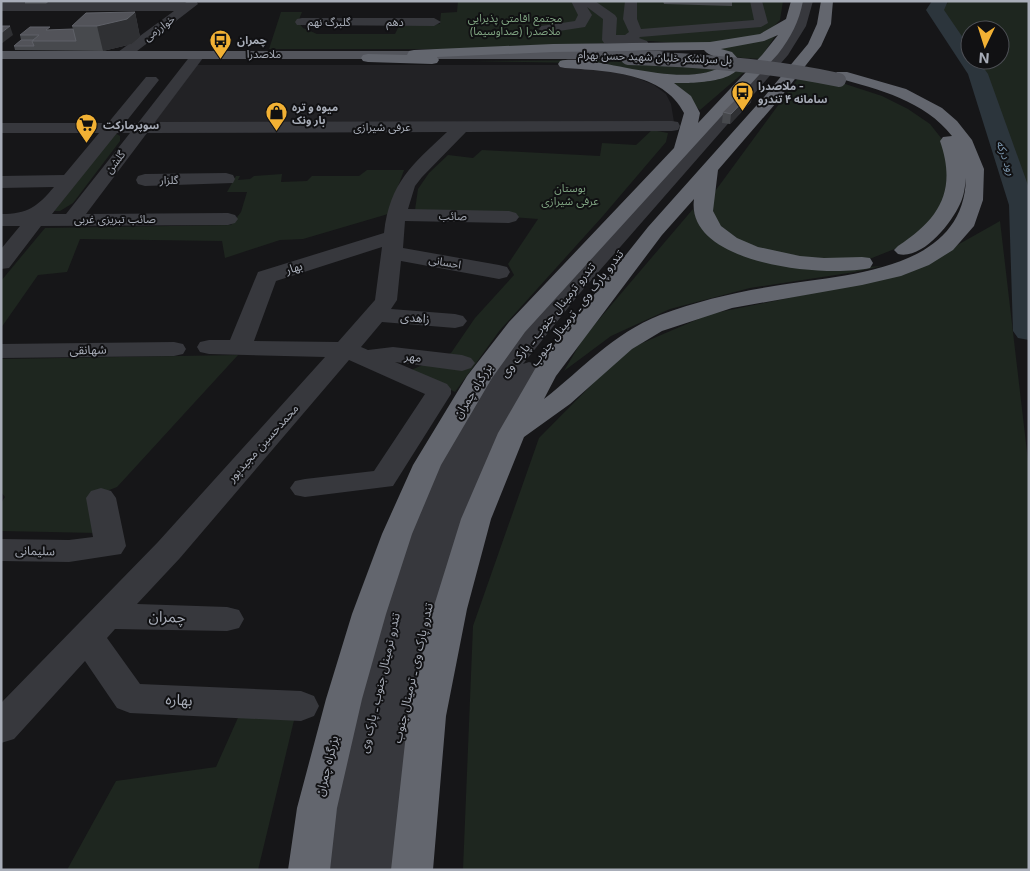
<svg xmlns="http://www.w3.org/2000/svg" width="1030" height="871" font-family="Inter,'Noto Sans Arabic',sans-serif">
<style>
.built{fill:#222225}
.green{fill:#1e261f;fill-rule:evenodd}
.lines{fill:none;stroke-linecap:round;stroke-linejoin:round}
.river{fill:#2c353c;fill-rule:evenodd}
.minor{fill:#37383d;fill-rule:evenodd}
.major{fill:#53555c;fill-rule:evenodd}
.highway{fill:#63666e;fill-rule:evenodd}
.major-bridge{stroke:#53555c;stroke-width:14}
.wall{fill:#47494d}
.shaded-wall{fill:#2f3033}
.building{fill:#525359;stroke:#5f6168}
.labels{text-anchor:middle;stroke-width:4;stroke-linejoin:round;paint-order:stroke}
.far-park-label{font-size:11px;fill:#7fa381;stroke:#111113}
.far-street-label{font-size:11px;fill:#a8adb8;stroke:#111113}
.far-poi-label{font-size:11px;font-weight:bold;fill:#a8adb8;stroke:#111113;text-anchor:start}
.far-water-label{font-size:11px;font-style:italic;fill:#7f9bb3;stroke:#111113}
.street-label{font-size:12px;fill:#a8adb8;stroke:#111113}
.near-street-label{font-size:15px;fill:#a8adb8;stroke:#111113}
</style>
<rect width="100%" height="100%" fill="#161618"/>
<polygon class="built" points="195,65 561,65 598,69 630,75 654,85 666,94 671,104 674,122 149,124"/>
<g class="green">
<polygon points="458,1 783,1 780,20 770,30 756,36 729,42 687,44 650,41 479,49 269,49 281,12 302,12 298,22 303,28 317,34 395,34 399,26 440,24 441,13 457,12"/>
<path d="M949 1H1029V283L998 145 968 65 943 9ZM970 30H1000V60H970Z"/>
<path d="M779 30 760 59C747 58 726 59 719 46Z"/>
<polygon points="609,60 694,62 720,71 679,77 581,63 471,61"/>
<polygon points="750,67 700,110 667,80 730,72"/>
<polygon points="801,74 833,80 882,96 908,109 930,124 945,143 948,151 947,189 937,216 902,246 872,258 856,260 783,256 732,238 711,217 713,194"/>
<polygon points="652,130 668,133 666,142 602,217 500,330 455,392 411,370 451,353 475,318 514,275 508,264 538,219 415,210 418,189 429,173 448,155 473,158 482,150 600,156 602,143 636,145"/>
<polygon points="115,133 120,136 120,141 73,203 60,211 54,211"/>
<polygon points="367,170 404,170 388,214 303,239 280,240 225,258 222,241 80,239 67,272 38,275 1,328 1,281 45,228 231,225 241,212 247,192 227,192 236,176 240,176 238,180 250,179 254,176 282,174 281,182 307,181 312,176 359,176"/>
<polygon points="693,209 698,221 722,243 852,268 882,266 855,272 750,288 670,309 611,336 564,371 584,337"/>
<polygon points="1000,221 1029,469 1029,870 463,870 473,626 539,438 626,350 710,314 906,274"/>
<polygon points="238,355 117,487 94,496 98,533 1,531 1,503 5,497 1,492 1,359"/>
<polygon points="241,711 296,712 258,870 67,870 116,781 216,767"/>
</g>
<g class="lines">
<polygon class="river" points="932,1 948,1 944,10 970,48 970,60 978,60 988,74 1029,188 1029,340 1018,338 1013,331 1009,205 968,74 926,10"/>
<g class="minor">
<polygon points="188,1 196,1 198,4 128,58 118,58 116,55 118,52 174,11 1,11 1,3 185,3"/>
<polygon points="571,1 595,1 615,15 617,18 616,35 625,35 629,32 623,19 625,1 637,1 637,19 641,29 754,20 750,1 762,1 768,23 761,27 640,37 639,38 647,41 649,44 647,47 642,48 627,43 604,43 602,40 603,19 587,7 592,15 585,27 546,33 541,32 539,29 541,26 575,21 578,15"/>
<path d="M801 1H813L806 26 788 55 580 293 523 364 529 362 538 365 542 370 500 441 475 507 445 603 413 753 405 870H326C354 699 386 518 490 374 575 256 686 161 778 49L793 26Z"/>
<polygon points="302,18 434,18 441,22 434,26 297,25 295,22 297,19"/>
<path d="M196 54 201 55 203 58 155 122 672 121 678 122 680 126 678 130 672 131 466 132 422 177 415 186 408 209 509 211 516 213 519 217 516 221 509 223 405 221 403 248 499 265 507 267 510 272 507 277 499 279 401 261 397 300 391 309 455 314 463 316 467 321 463 326 455 328 382 322 361 347 368 350 393 347 462 355 471 358 475 363 471 368 462 371 395 362 447 384 451 389V394L393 486 305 497 295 495 290 488 295 481 305 479 374 471 425 394 349 360 180 558 137 604 227 607 239 610 244 619 239 628 227 631 115 629 107 638 140 684 301 691 314 696 319 706 314 716 301 721 130 713 117 708 85 661 14 739 1 743V703L158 542 325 357 209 354 200 352 197 347 200 342 209 340H230L258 272 384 233C390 182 412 165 447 132L147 133 86 214 228 213 235 215 238 219 235 223 228 225 41 226 9 268 1 269V249L20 226H1V214C28 214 37 207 54 187L1 188V176L64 175 99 133H1V123H108L146 77H156L159 80 125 123H138L191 55ZM117 133H130L66 214H52ZM382 247 375 300 338 342 254 341 276 281Z"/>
<polygon points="226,173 233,175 235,179 233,183 145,186 138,184 136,180 138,176 145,174"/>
<polygon points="174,342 183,344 186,349 183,354 174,356 1,358 1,344"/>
<polygon points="101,488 111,491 116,498 126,546 121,554 69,562 1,561 1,539 69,540 93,537 86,498 91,491"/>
</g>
<polygon class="major" points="1,51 660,51 665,52 667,55 665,58 660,59 1,59"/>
<g class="highway">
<path d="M791 1H803C799 22 791 37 778 54L525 332 492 378 441 465 412 534 386 614 362 699 337 808 330 870H288L297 808 326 699 352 614 382 534 413 465 467 376 509 322 674 148 684 113C664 72 605 71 565 68L560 67 558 64 560 61C568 59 578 60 587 61 625 65 691 88 726 64V62C720 56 709 57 704 50L553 52 437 57 439 60 437 63 432 64 368 62 363 61 361 58 363 55 368 54 407 55 409 51 414 50 553 44 710 42 760 34 786 19ZM778 35 762 55 698 123 700 113 691 96 674 83C690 83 741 83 740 61L732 52 721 49 764 41Z"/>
<path d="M821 1H833L831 24 821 46 776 103 718 170 713 211 721 226 737 238 758 247 800 256 824 258 862 257 870 258 873 263 870 268C826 278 685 265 694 199L662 235 556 376 544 399C584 368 612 334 660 315 697 301 736 292 774 286 843 274 964 273 966 178 965 187 964 196 960 204 951 224 922 260 898 254L894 250 898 246C940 219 957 190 940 141L943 137 952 136C925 101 878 89 837 78L834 75 837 72H847L906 89 942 108 957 121 972 140 984 169 983 200 974 226 953 250 929 265 901 276 862 285 732 308 662 331 632 349 570 404 524 437 491 519 467 609 446 716 433 870H391L408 716 433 609 461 519 498 433 535 369 648 227 764 97 808 44 817 24Z"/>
</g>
<path class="major-bridge" d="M628 58C699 60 769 65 839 80"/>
</g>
<g class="wall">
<polygon points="25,1 49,1 46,4 25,4"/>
<polygon points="663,1 732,1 732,6 664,4"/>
<polygon points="135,12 140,37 132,44 103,51 15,50 14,46 21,40 20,35 50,30 73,29 72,26"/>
<polygon points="752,92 751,102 730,124 722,123 723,112"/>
</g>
<g class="shaded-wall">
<polygon points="135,12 140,37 132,44 103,51 97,26"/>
<polygon points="10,26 13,35 1,44 1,33"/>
<polygon points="752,92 751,102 730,124 731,114"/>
</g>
<g class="building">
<polygon points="135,12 127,19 97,26 72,26 86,13"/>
<polygon points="1,26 10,26 1,33"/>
<polygon points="30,27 50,27 46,30 73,29 76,41 32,41 39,35 20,35"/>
<polygon points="21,40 34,40 32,41 34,46 14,46"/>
<polygon points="744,91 752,92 731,114 723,112"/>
</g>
<defs>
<symbol id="bus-pin" viewBox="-11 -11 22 30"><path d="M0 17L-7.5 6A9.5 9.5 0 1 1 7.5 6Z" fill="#f2b134" stroke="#111113"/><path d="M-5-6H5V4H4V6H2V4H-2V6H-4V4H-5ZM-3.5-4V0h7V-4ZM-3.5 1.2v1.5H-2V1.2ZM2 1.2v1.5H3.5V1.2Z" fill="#111"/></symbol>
<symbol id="shop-pin" viewBox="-11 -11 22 30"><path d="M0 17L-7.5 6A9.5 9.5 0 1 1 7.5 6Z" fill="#f2b134" stroke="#111113"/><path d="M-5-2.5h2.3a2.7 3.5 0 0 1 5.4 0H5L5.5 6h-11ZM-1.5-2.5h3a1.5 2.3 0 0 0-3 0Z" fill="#111"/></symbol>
<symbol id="supermarket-pin" viewBox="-11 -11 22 30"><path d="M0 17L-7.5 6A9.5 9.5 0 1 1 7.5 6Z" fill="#f2b134" stroke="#111113"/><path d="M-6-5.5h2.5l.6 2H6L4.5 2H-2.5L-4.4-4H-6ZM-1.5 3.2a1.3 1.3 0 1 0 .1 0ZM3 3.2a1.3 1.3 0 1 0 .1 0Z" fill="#111"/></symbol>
</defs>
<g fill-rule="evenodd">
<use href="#bus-pin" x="208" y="28" width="25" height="34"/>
<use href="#bus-pin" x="730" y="80" width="25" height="34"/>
<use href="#shop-pin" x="264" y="100" width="25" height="34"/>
<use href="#supermarket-pin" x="74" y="112" width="25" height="34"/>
</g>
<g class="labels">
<g class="far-park-label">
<text x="515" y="22">مجتمع اقامتی پذیرایی<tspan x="515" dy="13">ملاصدرا (صداوسیما)</tspan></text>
<text x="570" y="192">بوستان<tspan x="570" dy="13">عرفی شیرازی</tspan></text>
</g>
<g class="far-street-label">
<text x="329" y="26">گلبرگ نهم</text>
<text x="395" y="26">دهم</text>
<text transform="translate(159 28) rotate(-36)" y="4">خوارزمی</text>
<text x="264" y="58">ملاصدرا</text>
<text transform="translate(655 57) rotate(2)" y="4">پل سرلشکر خلبان شهید حسن بهرام</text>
<text x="382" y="131">عرفی شیرازی</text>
<text transform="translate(115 162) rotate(-53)" y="4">گلشن</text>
<text x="169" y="184">گلزار</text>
<text transform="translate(453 216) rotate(1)" y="4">صائب</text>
<text x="115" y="223">صائب تبریزی غربی</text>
<text transform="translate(445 262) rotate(10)" y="4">احسانی</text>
</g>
<g class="far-poi-label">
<text x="237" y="44">چمران</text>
<text x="758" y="90">ملاصدرا -<tspan x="758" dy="13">سامانه ۴ تندرو</tspan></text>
<text x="292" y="111">میوه و تره<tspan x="292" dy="13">بار ونک</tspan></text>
<text x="103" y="129">سوپرمارکت</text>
</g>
<g class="far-water-label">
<text transform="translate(1006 158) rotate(71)" y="4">رود درکه</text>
</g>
<g class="street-label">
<text transform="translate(294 268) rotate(-17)" y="4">بهار</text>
<text transform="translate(577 308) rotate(-52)" y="4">تندرو پارک وی ـ ترمینال جنوب</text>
<text transform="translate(415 318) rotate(4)" y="4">زاهدی</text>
<text transform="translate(548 320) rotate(-51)" y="4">تندرو ترمینال جنوب ـ پارک وی</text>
<text transform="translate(88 350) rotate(-1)" y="4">شهانقی</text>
<text transform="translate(413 357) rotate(7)" y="4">مهر</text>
<text transform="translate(473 391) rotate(-58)" y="4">بزرگراه چمران</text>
<text transform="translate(263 443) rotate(-48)" y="4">محمدحسین مجیدپور</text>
<text transform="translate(35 551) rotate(1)" y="4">سلیمانی</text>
<text transform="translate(413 673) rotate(-77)" y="4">تندرو پارک وی ـ ترمینال جنوب</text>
<text transform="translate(380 683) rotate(-77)" y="4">تندرو ترمینال جنوب ـ پارک وی</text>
<text transform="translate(327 766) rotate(-76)" y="4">بزرگراه چمران</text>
</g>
<g class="near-street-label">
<text transform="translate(167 617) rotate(2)" y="5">چمران</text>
<text transform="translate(179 700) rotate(3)" y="5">بهاره</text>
</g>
</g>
<rect width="1030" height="871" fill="none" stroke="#a8adb8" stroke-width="5"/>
<g transform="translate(985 45) rotate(184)"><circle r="24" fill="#111113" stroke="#4d4f55"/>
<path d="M0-4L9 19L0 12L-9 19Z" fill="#f2b134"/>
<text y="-8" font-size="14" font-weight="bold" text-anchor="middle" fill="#a8adb8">N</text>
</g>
</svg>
